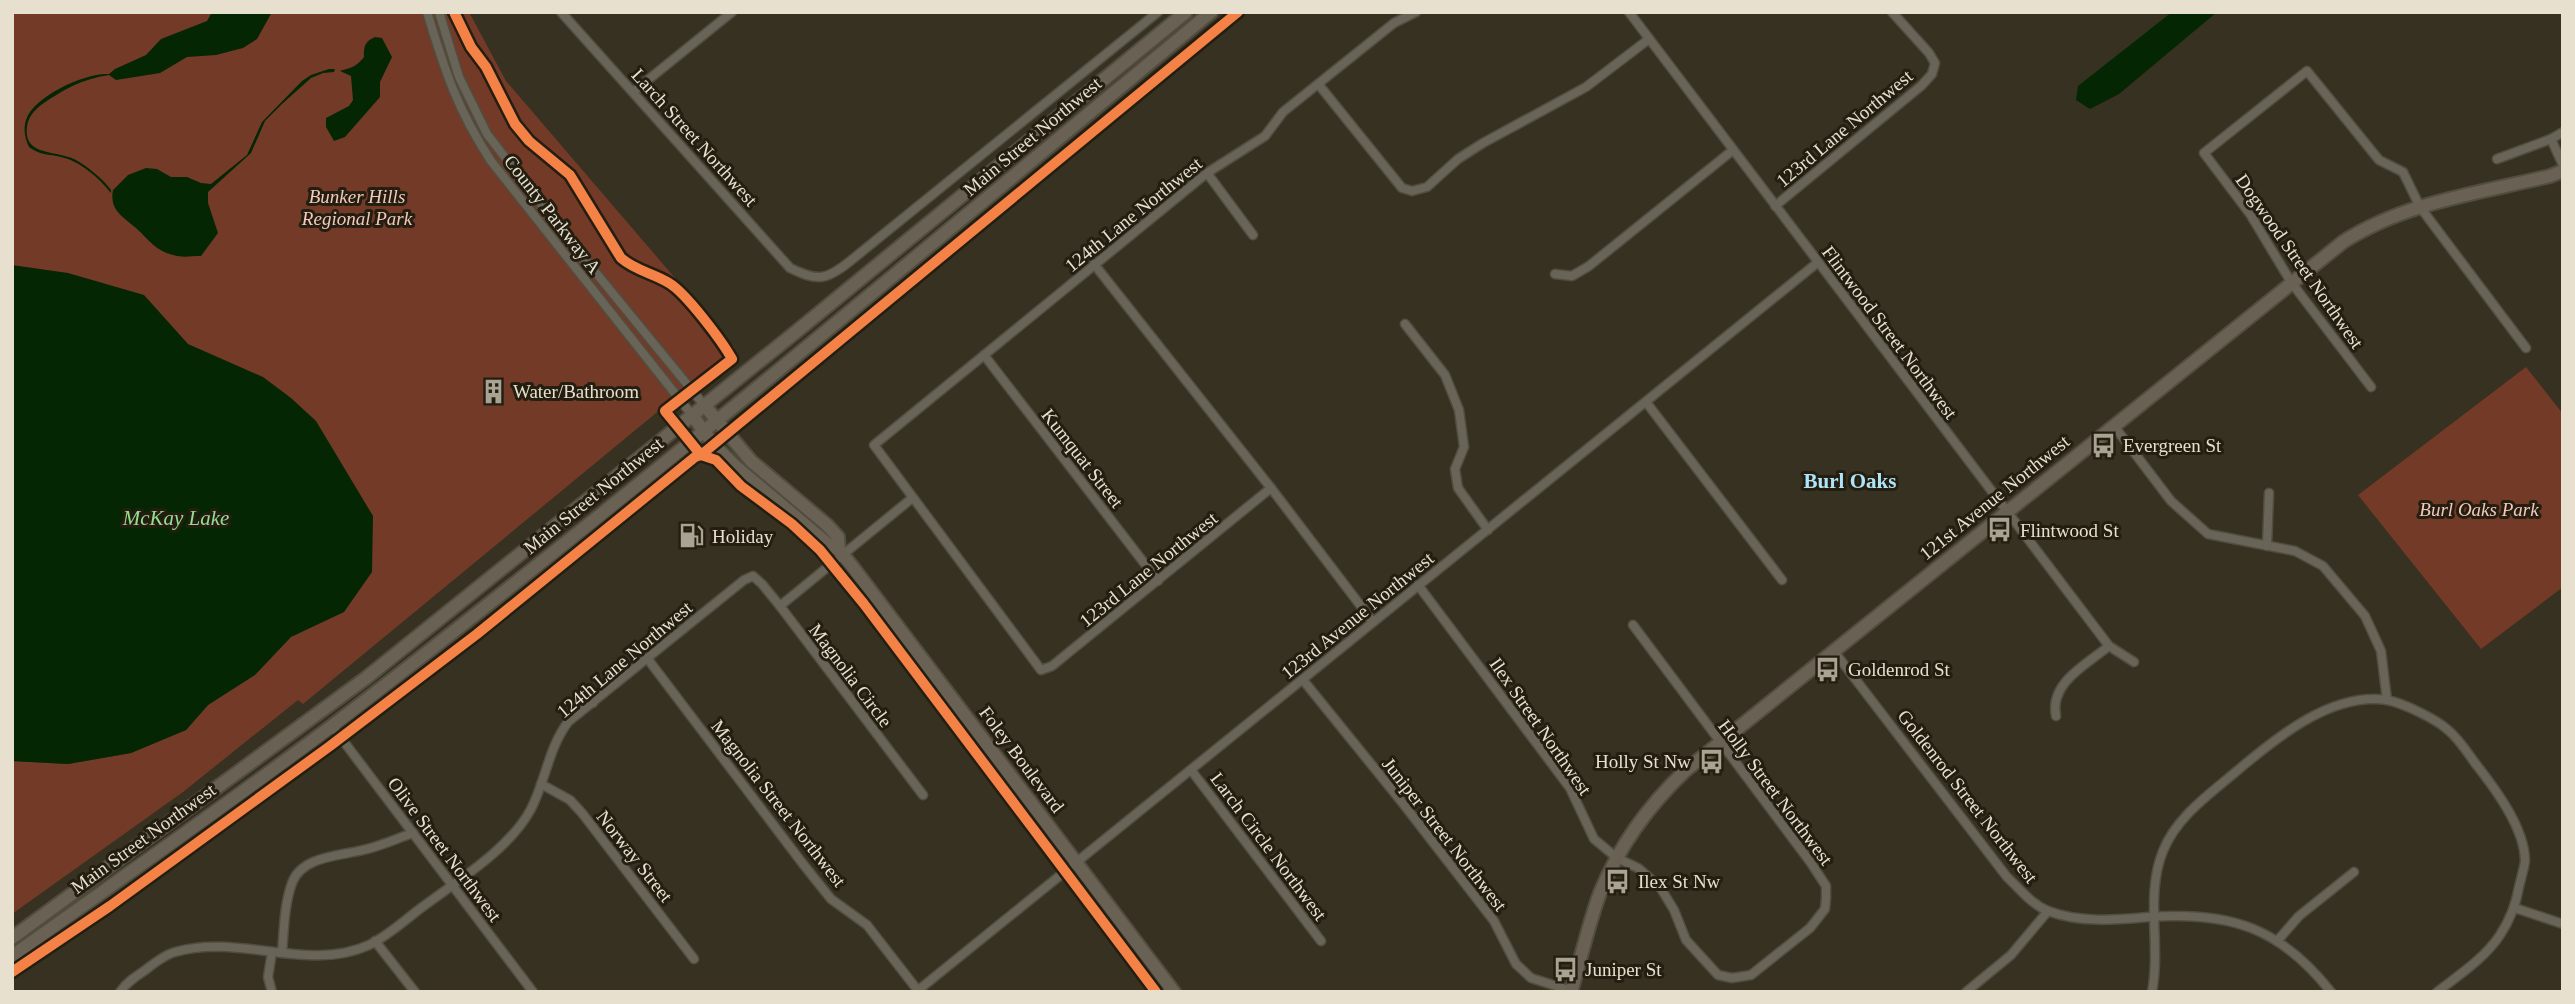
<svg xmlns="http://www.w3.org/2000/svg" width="2575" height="1004" font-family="Georgia,serif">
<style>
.green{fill:#733a28}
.water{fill:#052603}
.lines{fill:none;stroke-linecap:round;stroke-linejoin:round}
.street-casing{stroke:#514d3f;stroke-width:11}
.secondary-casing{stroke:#514d3f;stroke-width:16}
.street{stroke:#686457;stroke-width:8}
.secondary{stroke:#696254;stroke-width:12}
.cycleway-casing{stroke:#231e10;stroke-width:15}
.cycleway{stroke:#f48246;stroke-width:10}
.labels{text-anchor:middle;stroke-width:6;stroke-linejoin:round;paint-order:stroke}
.street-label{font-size:19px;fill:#e7e0cf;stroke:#231e10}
.park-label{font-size:19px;font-style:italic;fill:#f4c9bc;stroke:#231e10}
.poi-label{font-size:19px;fill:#e7e0cf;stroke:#231e10;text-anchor:start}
.neighbourhood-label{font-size:21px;font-weight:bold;fill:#afe3f7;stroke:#231e10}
.water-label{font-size:21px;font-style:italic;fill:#92dd8f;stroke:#231e10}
</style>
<rect width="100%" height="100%" fill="#363120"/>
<g class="green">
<polygon points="12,12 469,12 506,81 735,348 303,704 298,700 183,792 12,914 12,761 68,764 131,753 186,730 208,705 260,670 12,470"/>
<polygon points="2526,367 2563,414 2563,587 2481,649 2358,495"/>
</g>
<g class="water">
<path d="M212 12H272L257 39 243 48 216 55 187 57 160 73 116 80 109 75C82 79 64 89 41 105 34 111 28 117 27 127 23 156 55 150 74 159 87 166 102 178 111 190V193C99 178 80 161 61 157 49 154 39 155 29 147 25 138 23 130 26 120 33 96 87 72 109 74L115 69 146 55 161 39 207 21Z"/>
<polygon points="2172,12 2217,12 2119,94 2090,109 2076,100 2078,86"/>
<path d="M375 37 382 38 392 57 380 82V97L345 137 334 141 326 127V118L349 106 353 100 351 76 340 71C352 67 355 68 364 57 364 47 364 42 375 37Z"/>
<path d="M329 69H335L334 72 323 73 311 78 282 104 265 121 251 153 208 192V203L218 233 201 256C191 256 182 258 173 255 156 251 149 240 137 229 124 217 109 211 113 190L128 175 146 168 157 169 171 177H187L201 183 211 184 247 155 262 122 302 81 311 75Z"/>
<polygon points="12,265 68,273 144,295 188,344 263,377 291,398 316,421 373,516 372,572 344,612 291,637 255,675 208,705 186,730 131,753 68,764 12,761"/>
</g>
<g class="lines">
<defs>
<g id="street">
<path d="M427 12C445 71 457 109 491 161L692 415"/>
<polyline points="439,12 459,77 487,134 565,235 704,405"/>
<path d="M561 12 790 268C817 281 825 281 849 262L1158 12"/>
<polyline points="1629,12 2109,646 2134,662"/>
<polyline points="1319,85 1402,188 1412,191 1427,187 1458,159 1483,143 1586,87 1649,39"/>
<polyline points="633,92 732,12"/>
<polyline points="2551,139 2563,165"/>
<polyline points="2497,159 2551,139 2563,132"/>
<polyline points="1207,173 1253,235"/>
<polyline points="1775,206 1921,86 1932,74 1935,63 1929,53 1892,12"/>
<polyline points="1094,264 1271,488 1373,622"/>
<polyline points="1555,274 1572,276 1589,266 1733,150"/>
<polyline points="1405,324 1445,375 1459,410 1464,447 1455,469 1458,488 1488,530"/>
<polyline points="984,355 1158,581"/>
<polyline points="2371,387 2291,282 2250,214 2204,153 2307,71 2379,160 2403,172 2420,207 2526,348"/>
<polyline points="1646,402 1782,580"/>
<polyline points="2114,426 2171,501 2208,534 2295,551 2323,566 2365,616 2381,651 2387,700"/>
<polyline points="1271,488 1052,666 1041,670 874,445 1207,173 1265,136 1283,112 1394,23 1416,12"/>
<polyline points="2267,546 2269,493"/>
<polyline points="1418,585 1570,788 1594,839 1617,858 1638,868 1660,887 1674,910 1686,940 1718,975 1732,978 1751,975 1810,928 1825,909 1826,898 1826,886 1811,863 1633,625"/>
<polyline points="780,606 911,499"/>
<path d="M1833 650 2007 877C2020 889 2031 904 2048 911 2080 923 2115 920 2148 917 2229 911 2280 927 2331 992"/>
<polyline points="647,658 803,864 831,899 867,925 919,992"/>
<polyline points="1303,680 1401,801 1494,921 1516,964 1531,978 1572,991"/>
<polyline points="583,692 593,703"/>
<path d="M2056 716C2049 683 2087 664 2109 646"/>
<polyline points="332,726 533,992"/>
<polyline points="1191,770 1321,941"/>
<polyline points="541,784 570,800 582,813 694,959"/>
<polyline points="2515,908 2563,924"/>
<polyline points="2278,940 2299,916 2354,872"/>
<polyline points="375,941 415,992"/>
<path d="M282 953C284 930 284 905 292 883 302 855 343 856 367 849 383 845 398 838 413 833"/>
<path d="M120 992C126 983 135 977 144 971 153 964 164 955 175 952 239 933 308 973 369 945 388 936 405 920 421 908 457 881 510 849 531 809 546 780 548 749 568 722L744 580 753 576 762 584 780 606 923 795"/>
<polyline points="272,992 268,977 272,952"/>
<polyline points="916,992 1817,263"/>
<polyline points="1966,992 2011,955 2048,911"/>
<path d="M2152 992C2161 945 2145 895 2163 851 2177 816 2211 793 2238 770 2277 737 2332 692 2387 700 2403 703 2436 719 2448 730 2459 739 2467 752 2475 763 2494 787 2525 828 2525 861 2524 869 2521 878 2519 887 2516 904 2510 920 2500 935 2485 958 2459 975 2437 992"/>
</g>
<g id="secondary">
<polyline points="704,405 751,461 827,525 838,537 839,550"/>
<polyline points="692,415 714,445 734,465 829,545 839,550 852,566 1174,992"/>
<polyline points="12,938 366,678 797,331 1186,12"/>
<path d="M12 956C120 879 230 803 336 723 634 494 922 252 1211 12"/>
<path d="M1571 992C1581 959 1588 925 1600 893 1619 846 1649 805 1686 770L2343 242C2405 202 2480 193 2550 176L2563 171"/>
</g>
</defs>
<use href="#street" class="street-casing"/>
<use href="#secondary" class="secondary-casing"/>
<use href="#street" class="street"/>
<use href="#secondary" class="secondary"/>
<defs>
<g id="cycleway">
<path d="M454 12 471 47 486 67 515 124 529 141 570 175 621 258C636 271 653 273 669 283 686 293 722 341 732 359L665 411 701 455 716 460 741 486 792 524 820 550 864 604 1156 992"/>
<polyline points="12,972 110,906 330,746 477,634 695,457 701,455 1238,12"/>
</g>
</defs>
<use href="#cycleway" class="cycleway-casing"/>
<use href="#cycleway" class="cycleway"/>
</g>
<defs>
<symbol id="building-bare" viewBox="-9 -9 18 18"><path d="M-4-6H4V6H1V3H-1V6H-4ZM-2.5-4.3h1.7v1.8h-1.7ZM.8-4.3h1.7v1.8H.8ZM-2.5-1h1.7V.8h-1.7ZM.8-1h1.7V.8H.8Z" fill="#a9a392" stroke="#231e10" stroke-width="2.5" paint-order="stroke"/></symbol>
<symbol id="bus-bare" viewBox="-9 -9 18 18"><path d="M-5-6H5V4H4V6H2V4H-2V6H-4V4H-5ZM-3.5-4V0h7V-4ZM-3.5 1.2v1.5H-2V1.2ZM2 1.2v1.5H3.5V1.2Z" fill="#a9a392" stroke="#231e10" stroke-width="2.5" paint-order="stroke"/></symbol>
<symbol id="fuel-bare" viewBox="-9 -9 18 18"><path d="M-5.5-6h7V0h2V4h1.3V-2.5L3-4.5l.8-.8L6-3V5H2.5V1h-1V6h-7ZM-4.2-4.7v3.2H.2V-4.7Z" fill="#a9a392" stroke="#231e10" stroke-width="2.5" paint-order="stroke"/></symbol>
</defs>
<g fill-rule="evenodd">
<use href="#building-bare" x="476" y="374" width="35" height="35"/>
<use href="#bus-bare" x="2086" y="428" width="35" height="35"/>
<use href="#bus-bare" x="1982" y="512" width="35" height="35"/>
<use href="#fuel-bare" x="674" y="518" width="35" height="35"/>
<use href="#bus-bare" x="1810" y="652" width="35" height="35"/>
<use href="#bus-bare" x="1694" y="744" width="35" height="35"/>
<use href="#bus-bare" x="1600" y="864" width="35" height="35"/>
<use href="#bus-bare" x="1548" y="952" width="35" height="35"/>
</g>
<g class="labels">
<g class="street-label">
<text transform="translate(1844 128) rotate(-40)" y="7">123rd Lane Northwest</text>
<text transform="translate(1032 136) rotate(-40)" y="7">Main Street Northwest</text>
<text transform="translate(695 137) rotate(48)" y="7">Larch Street Northwest</text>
<text transform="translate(553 214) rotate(52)" y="7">County Parkway A</text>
<text transform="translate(1133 214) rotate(-39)" y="7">124th Lane Northwest</text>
<text transform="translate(2300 261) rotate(55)" y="7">Dogwood Street Northwest</text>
<text transform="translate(1890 332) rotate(53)" y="7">Flintwood Street Northwest</text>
<text transform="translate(1083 458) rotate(52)" y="7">Kumquat Street</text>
<text transform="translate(593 495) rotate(-39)" y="7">Main Street Northwest</text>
<text transform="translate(1994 497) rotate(-39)" y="7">121st Avenue Northwest</text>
<text transform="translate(1148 569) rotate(-39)" y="7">123rd Lane Northwest</text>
<text transform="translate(1357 615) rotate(-39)" y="7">123rd Avenue Northwest</text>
<text transform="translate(624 659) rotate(-40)" y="7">124th Lane Northwest</text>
<text transform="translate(851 675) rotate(53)" y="7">Magnolia Circle</text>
<text transform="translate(1541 726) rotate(55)" y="7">Ilex Street Northwest</text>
<text transform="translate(1022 759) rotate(53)" y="7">Foley Boulevard</text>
<text transform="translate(1776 792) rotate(53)" y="7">Holly Street Northwest</text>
<text transform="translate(1968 796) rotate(52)" y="7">Goldenrod Street Northwest</text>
<text transform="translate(779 803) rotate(52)" y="7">Magnolia Street Northwest</text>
<text transform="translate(1445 834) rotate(52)" y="7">Juniper Street Northwest</text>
<text transform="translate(143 838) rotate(-36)" y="7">Main Street Northwest</text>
<text transform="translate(1269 846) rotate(53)" y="7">Larch Circle Northwest</text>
<text transform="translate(445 849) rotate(53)" y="7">Olive Street Northwest</text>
<text transform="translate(635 856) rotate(52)" y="7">Norway Street</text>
</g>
<g class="park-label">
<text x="357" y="203">Bunker Hills<tspan x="357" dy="22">Regional Park</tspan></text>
<text x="2479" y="516">Burl Oaks Park</text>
</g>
<g class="poi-label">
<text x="513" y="398">Water/Bathroom</text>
<text x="2123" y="452">Evergreen St</text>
<text x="2020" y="537">Flintwood St</text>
<text x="712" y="543">Holiday</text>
<text x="1848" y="676">Goldenrod St</text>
<text x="1691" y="768" text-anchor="end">Holly St Nw</text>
<text x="1638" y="888">Ilex St Nw</text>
<text x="1585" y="976">Juniper St</text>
</g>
<g class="neighbourhood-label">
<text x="1850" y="488">Burl Oaks</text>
</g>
<g class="water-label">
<text x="176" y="525">McKay Lake</text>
</g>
</g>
<rect width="2575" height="1004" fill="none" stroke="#e7e0cf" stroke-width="28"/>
</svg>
